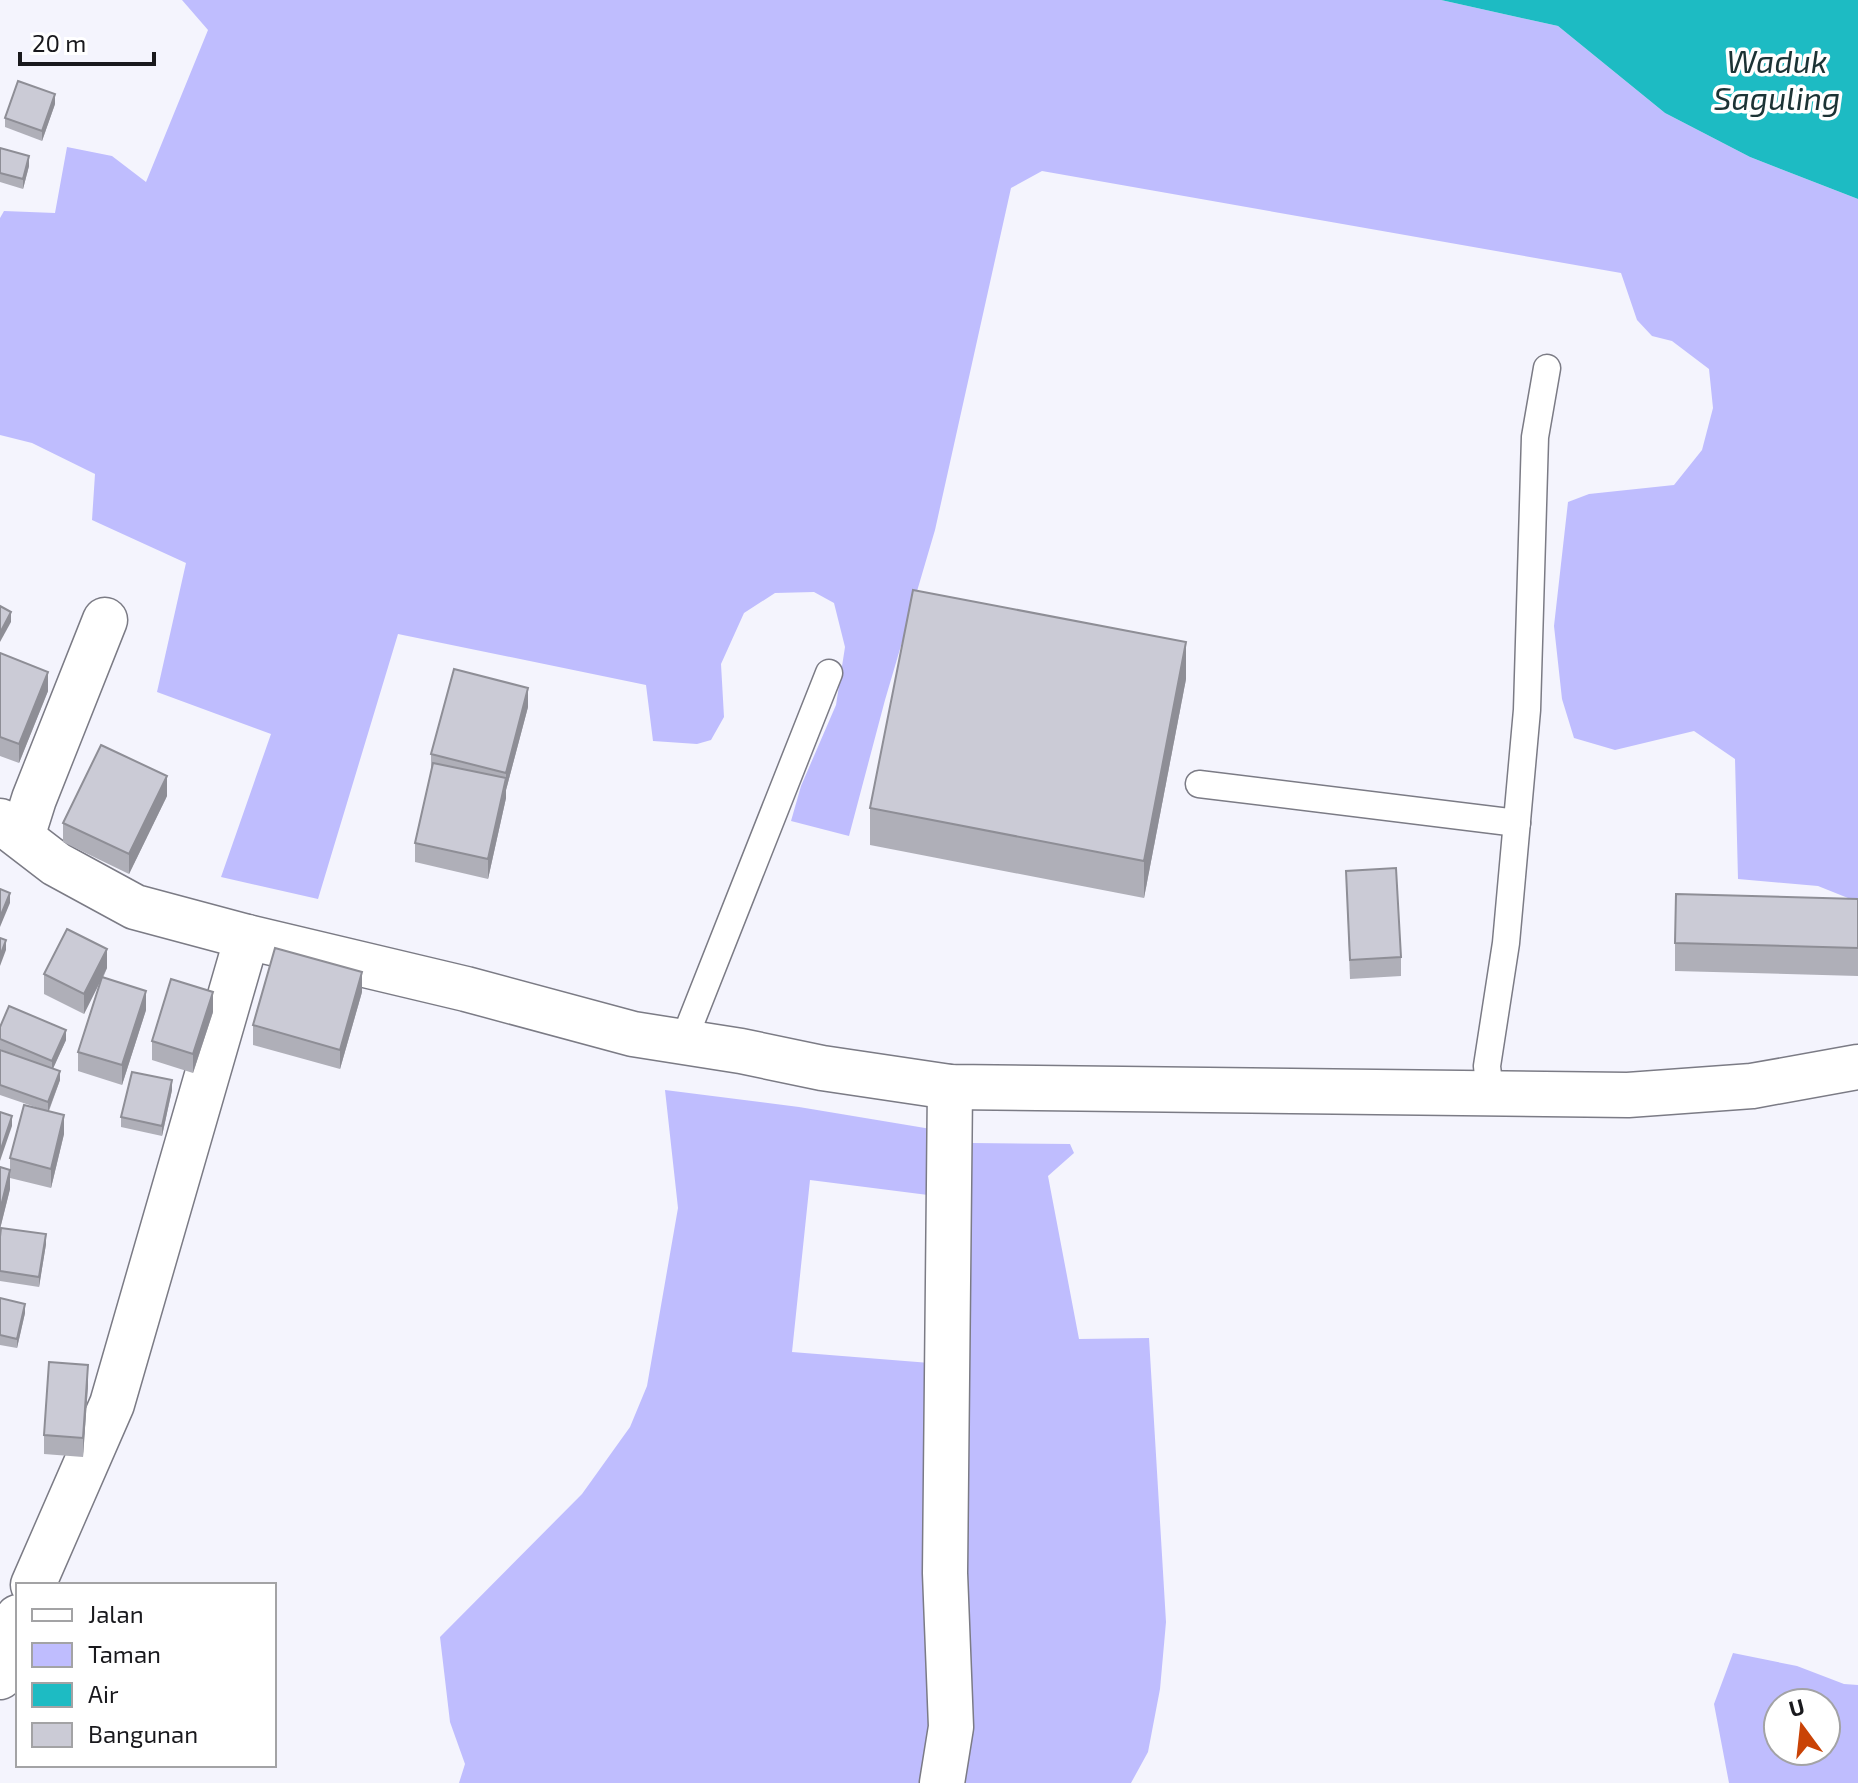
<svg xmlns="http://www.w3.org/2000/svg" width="1858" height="1783" font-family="'Exo 2',sans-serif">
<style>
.green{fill:#bfbdfe;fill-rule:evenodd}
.water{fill:#1dbbc3}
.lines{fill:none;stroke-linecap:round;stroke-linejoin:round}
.service-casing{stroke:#7b7b85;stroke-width:29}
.minor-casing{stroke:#7b7b85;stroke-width:47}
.tertiary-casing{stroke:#7b7b85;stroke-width:47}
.service{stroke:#fff;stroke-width:26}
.minor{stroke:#fff;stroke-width:44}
.tertiary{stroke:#fff;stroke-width:44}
.wall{fill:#afafb8}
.shaded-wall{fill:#8e8e96}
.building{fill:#cbcbd6;stroke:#8e8e96;stroke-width:2}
.labels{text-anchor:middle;stroke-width:7;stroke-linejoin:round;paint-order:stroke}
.water-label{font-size:32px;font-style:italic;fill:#1c3335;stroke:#fff}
</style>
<rect width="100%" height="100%" fill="#f4f4fd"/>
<g class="green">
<polygon points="182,0 1441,0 1558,26 1665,113 1750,157 1858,199 1858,902 1818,886 1738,879 1735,759 1694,731 1615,750 1574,738 1562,699 1554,626 1568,502 1589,494 1674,485 1702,450 1713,408 1709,369 1672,341 1652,336 1637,320 1621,273 1042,171 1011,188 935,530 885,700 849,836 791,821 801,786 836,705 845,647 834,603 814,592 775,593 744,613 721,664 724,717 711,740 697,744 653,741 646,685 398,634 318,899 221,877 271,734 157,692 186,563 92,520 95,474 32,443 0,435 0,218 4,211 55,213 67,147 112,156 146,182 208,30"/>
<polygon points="665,1090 799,1107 937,1130 928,1195 810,1180 792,1352 955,1365 971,1143 1070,1144 1074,1153 1048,1176 1079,1339 1149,1338 1166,1622 1160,1689 1148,1752 1131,1783 459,1783 465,1764 450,1722 440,1637 582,1494 630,1427 647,1386 678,1208"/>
<path d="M1733 1653 1797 1666 1844 1684 1858 1685V1783H1729L1714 1704ZM1778 1703H1826V1751H1778Z"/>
</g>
<polygon class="water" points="1441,0 1858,0 1858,199 1750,157 1665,113 1558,26"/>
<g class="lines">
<defs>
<g id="service">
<polyline points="1199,784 1517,823"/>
<polyline points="683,1042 829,673"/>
<polyline points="1490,1094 1487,1066 1506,943 1527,710 1535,437 1547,368"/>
</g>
<g id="minor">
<polyline points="22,837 34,799 105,620"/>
<polyline points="33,1585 112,1404 247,937"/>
<polyline points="0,1677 10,1632 18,1617"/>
<polyline points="942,1783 951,1727 945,1573 950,1087"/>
</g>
<polyline id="tertiary" points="0,821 56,864 135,907 247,937 466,989 633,1034 741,1051 822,1068 950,1087 1628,1095 1752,1086 1858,1067"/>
</defs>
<use href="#service" class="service-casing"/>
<use href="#minor" class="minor-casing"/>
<use href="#tertiary" class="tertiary-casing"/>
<use href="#service" class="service"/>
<use href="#minor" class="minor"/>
<use href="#tertiary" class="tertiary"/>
</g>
<g class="wall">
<polygon points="55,104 42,141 5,127 5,118"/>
<polygon points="0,148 29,166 23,189 0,182"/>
<polygon points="0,653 48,691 19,763 0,756"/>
<polygon points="1186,679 1144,898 870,845 870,808"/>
<polygon points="528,707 506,790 506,798 488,879 415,862 415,843 431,773 431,754"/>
<polygon points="167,796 129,874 63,842 63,823"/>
<polygon points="1346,871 1401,957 1401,976 1350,979"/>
<polygon points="1858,899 1858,976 1675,971 1675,943"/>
<polygon points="107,968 103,978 146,1010 122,1085 78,1071 78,1052 100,982 84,1014 44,994 44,974"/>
<polygon points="362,992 340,1069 253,1045 253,1025"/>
<polygon points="213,1012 193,1073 152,1060 152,1041"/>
<polygon points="0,1027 66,1040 53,1068 60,1080 49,1111 64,1134 51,1188 10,1178 10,1189 0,1229 0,1167 10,1170 10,1158 41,1109 0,1095 0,1050 14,1055 0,1049"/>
<polygon points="172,1090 162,1136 121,1127 121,1117"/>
<polygon points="0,1237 46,1244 39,1287 0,1281"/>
<polygon points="0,1298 25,1313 17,1348 0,1345"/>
<polygon points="88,1385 83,1457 44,1454 44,1435"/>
</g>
<g class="shaded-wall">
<polygon points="55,94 55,104 42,141 42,131"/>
<polygon points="29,156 29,166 23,189 23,179"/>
<polygon points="11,612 11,622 0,642 0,633"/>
<polygon points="1186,642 1186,679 1144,898 1144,861"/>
<polygon points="48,672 48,691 19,763 19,744"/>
<polygon points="528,688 528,707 506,790 506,798 488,879 488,859 506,781 506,773"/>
<polygon points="167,776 167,796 129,874 129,854"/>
<polygon points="10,893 10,903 0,927 0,917"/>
<polygon points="6,940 6,950 0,966 0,956"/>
<polygon points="107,949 107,968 84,1014 84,994"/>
<polygon points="362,972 362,992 340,1069 340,1050"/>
<polygon points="146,991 146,1010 122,1085 122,1065"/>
<polygon points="213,992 213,1012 193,1073 193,1054"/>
<polygon points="66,1030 66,1040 52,1071 52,1061"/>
<polygon points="60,1071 60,1080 48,1112 48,1102"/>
<polygon points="172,1080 172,1090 162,1136 162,1126"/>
<polygon points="64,1115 64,1134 51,1188 51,1169"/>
<polygon points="12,1116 12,1126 0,1161 0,1152"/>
<polygon points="10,1170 10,1189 0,1229 0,1210"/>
<polygon points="46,1234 46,1244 39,1287 39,1277"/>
<polygon points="25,1304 25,1313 17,1348 17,1339"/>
<polygon points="88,1365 88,1385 83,1457 83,1438"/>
</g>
<g class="building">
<polygon points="18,81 55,94 42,131 5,118"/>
<polygon points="0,148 29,156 23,179 0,173"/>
<polygon points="913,590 1186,642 1144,861 870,808"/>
<polygon points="0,606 11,612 0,633"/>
<polygon points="0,653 48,672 19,744 0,737"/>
<polygon points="454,669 528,688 506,773 431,754"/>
<polygon points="101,745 167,776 129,854 63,823"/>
<polygon points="433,763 506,778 488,859 415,843"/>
<polygon points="1396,868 1401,957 1350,960 1346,871"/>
<polygon points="0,889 10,893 0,917"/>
<polygon points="1676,894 1858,899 1858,948 1675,943"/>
<polygon points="67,929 107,949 84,994 44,974"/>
<polygon points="0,938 6,940 0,956"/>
<polygon points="275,948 362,972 340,1050 253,1025"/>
<polygon points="102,977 146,991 122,1065 78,1052"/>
<polygon points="171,979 213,992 193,1054 152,1041"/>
<polygon points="9,1006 66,1030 52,1061 0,1039 0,1027"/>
<polygon points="0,1050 60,1071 48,1102 0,1085"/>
<polygon points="132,1072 172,1080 162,1126 121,1117"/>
<polygon points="24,1105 64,1115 51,1169 10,1158"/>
<polygon points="0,1112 12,1116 0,1152"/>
<polygon points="0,1167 10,1170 0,1210"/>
<polygon points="1,1228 46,1234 39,1277 0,1271 0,1237"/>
<polygon points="0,1298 25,1304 17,1339 0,1335"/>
<polygon points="49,1362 88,1365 83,1438 44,1435"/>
</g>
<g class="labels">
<g class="water-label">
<text x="1777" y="73">Waduk<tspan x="1777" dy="37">Saguling</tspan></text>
</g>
</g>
<rect x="16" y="1583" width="260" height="184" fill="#ffffff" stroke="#a3a3a5" stroke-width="2"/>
<rect x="32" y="1609" width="40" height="12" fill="#ffffff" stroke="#a3a3a5" stroke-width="2"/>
<text x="88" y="1623" font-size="24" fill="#19191d">Jalan</text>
<rect x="32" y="1643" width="40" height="24" fill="#bfbdfe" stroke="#a3a3a5" stroke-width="2"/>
<text x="88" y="1663" font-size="24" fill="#19191d">Taman</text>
<rect x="32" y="1683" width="40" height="24" fill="#1dbbc3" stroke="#a3a3a5" stroke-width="2"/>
<text x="88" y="1703" font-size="24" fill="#19191d">Air</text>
<rect x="32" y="1723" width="40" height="24" fill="#cbcbd6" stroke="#a3a3a5" stroke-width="2"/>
<text x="88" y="1743" font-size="24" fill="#19191d">Bangunan</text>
<g transform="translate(1802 1727) rotate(345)"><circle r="38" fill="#ffffff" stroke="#a3a3a5" stroke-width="2"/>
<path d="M0-6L14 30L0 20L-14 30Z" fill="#c94306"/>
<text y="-12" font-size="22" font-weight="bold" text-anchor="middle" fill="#19191d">U</text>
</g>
<path d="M20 52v12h134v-12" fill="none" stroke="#19191d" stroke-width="4"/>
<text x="32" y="52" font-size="24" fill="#19191d" stroke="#ffffff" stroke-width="6" paint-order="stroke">20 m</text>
</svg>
